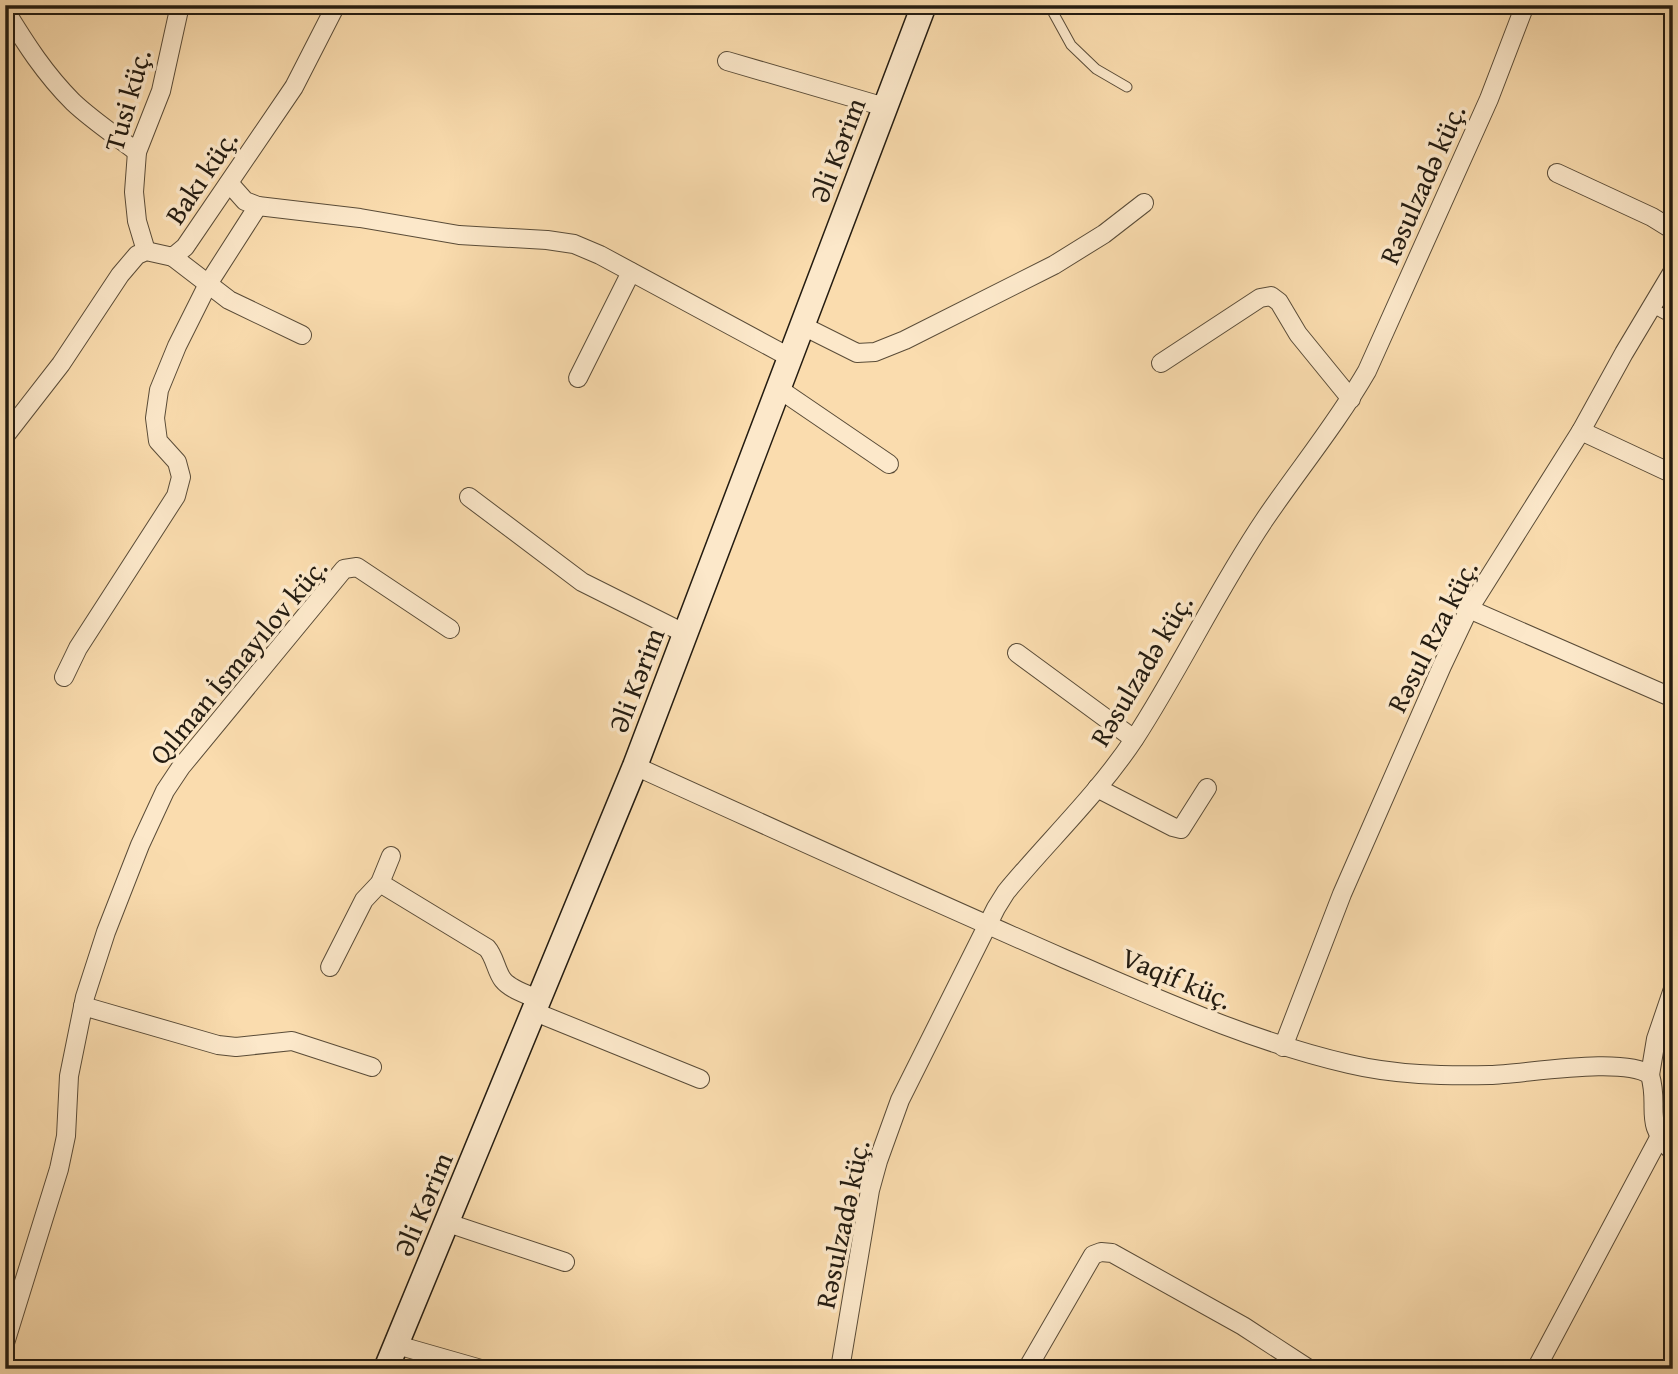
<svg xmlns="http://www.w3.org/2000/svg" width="1678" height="1374" font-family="'Gentium Book Plus',serif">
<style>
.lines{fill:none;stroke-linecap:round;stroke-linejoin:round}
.service-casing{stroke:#5a4c38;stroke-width:11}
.minor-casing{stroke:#5a4c38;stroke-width:20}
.secondary-casing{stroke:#241c11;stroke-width:27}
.service{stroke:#fce8ca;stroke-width:9}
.minor{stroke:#fce8ca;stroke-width:18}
.secondary{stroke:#fce8ca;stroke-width:24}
.labels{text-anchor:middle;stroke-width:7;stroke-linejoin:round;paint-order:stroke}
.street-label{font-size:28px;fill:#241c11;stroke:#fce8ca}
</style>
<rect width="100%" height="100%" fill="#fadcae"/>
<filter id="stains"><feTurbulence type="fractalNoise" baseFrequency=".00286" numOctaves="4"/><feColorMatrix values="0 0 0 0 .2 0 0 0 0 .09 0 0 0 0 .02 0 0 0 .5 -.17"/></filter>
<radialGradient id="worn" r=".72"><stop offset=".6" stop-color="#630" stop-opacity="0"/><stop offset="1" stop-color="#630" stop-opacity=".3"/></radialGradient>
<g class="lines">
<defs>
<g id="service">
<polyline points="1049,5 1071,45 1096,69 1127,87"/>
<polyline points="1651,307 1673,319"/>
</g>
<g id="minor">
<path d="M5 10C25 43 45 74 73 102 92 120 116 136 137 152"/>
<polyline points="727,61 885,107"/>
<polyline points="1557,173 1652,217 1673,230"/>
<polyline points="229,183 245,201 258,206 360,218 459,235 547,240 574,244 600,255 791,358"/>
<polyline points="146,251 137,221 134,192 137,152 161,91 180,5"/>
<polyline points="173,257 229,300 302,335"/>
<polyline points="803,326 857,353 875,352 905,340 1054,265 1104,234 1144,203"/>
<polyline points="1161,363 1260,298 1271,296 1279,302 1298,334 1351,399"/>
<polyline points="578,378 631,272"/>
<polyline points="779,389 889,464"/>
<polyline points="1581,431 1673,474"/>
<polyline points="5,436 61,364 120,275 137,255 146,251 173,257 185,247 294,87 336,5"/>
<polyline points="469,497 582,582 686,634"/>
<polyline points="1469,609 1673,698"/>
<polyline points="1017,653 1134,739"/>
<polyline points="64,677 78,648 176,496 181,477 177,462 158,441 155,418 159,390 177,346 208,284 258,206"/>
<path d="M635 766C778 831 921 896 1065 959 1159 999 1250 1041 1349 1064 1395 1075 1443 1076 1490 1075 1526 1074 1623 1056 1650 1075 1660 1108 1642 1123 1673 1152"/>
<polyline points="1097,788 1173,827 1181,829 1207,788"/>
<path d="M380 883 487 948C495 957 496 971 503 980 511 990 529 995 540 1000"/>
<polyline points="330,967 364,900 380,883 391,856"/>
<polyline points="83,1006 218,1045 236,1047 292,1041 372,1067"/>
<polyline points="535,1012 700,1079"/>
<polyline points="1283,1047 1342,894 1442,666 1469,609 1581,431 1624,353 1673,271"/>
<polyline points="1650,1075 1656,1039 1673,989"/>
<polyline points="448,1223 565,1262"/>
<polyline points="5,1343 59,1169 66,1136 69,1076 85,997 106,932 140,845 165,791 181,767 344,569 357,567 450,629"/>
<polyline points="397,1345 481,1369"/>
<path d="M840 1369 870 1190 878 1161 900 1100 996 908 1006 892C1048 841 1098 794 1135 738 1181 667 1217 590 1265 519 1299 469 1337 423 1367 371L1489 99 1525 5"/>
<polyline points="1027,1369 1093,1255 1101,1252 1112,1253 1243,1326 1309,1369"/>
<polyline points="1536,1369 1659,1138"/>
</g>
<polyline id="secondary" points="386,1369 635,766 924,5"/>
</defs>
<use href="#service" class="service-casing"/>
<use href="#minor" class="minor-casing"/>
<use href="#secondary" class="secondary-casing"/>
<use href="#service" class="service"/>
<use href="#minor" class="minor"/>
<use href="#secondary" class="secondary"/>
</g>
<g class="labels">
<g class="street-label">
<text transform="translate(127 100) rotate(-74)" y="10">Tusi küç.</text>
<text transform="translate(837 150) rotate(-69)" y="10">Əli Kərim</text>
<text transform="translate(201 177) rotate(-56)" y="10">Bakı küç.</text>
<text transform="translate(1422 184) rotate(-66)" y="10">Rəsulzadə küç.</text>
<text transform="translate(1432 636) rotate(-63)" y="10">Rəsul Rza küç.</text>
<text transform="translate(238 661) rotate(-50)" y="10">Qılman İsmayılov küç.</text>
<text transform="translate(1141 670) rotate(-59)" y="10">Rəsulzadə küç.</text>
<text transform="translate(636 680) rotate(-69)" y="10">Əli Kərim</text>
<text transform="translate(1177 978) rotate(23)" y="10">Vaqif küç.</text>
<text transform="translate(423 1204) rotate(-67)" y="10">Əli Kərim</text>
<text transform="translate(842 1224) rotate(-78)" y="10">Rəsulzadə küç.</text>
</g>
</g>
<rect width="1678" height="1374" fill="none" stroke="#fadcae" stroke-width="28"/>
<rect x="7" y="7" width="1664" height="1360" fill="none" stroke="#241c11" stroke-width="3.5"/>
<rect x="14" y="14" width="1650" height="1346" fill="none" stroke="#241c11" stroke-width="2"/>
<rect width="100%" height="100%" filter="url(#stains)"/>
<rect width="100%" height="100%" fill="url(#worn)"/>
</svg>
